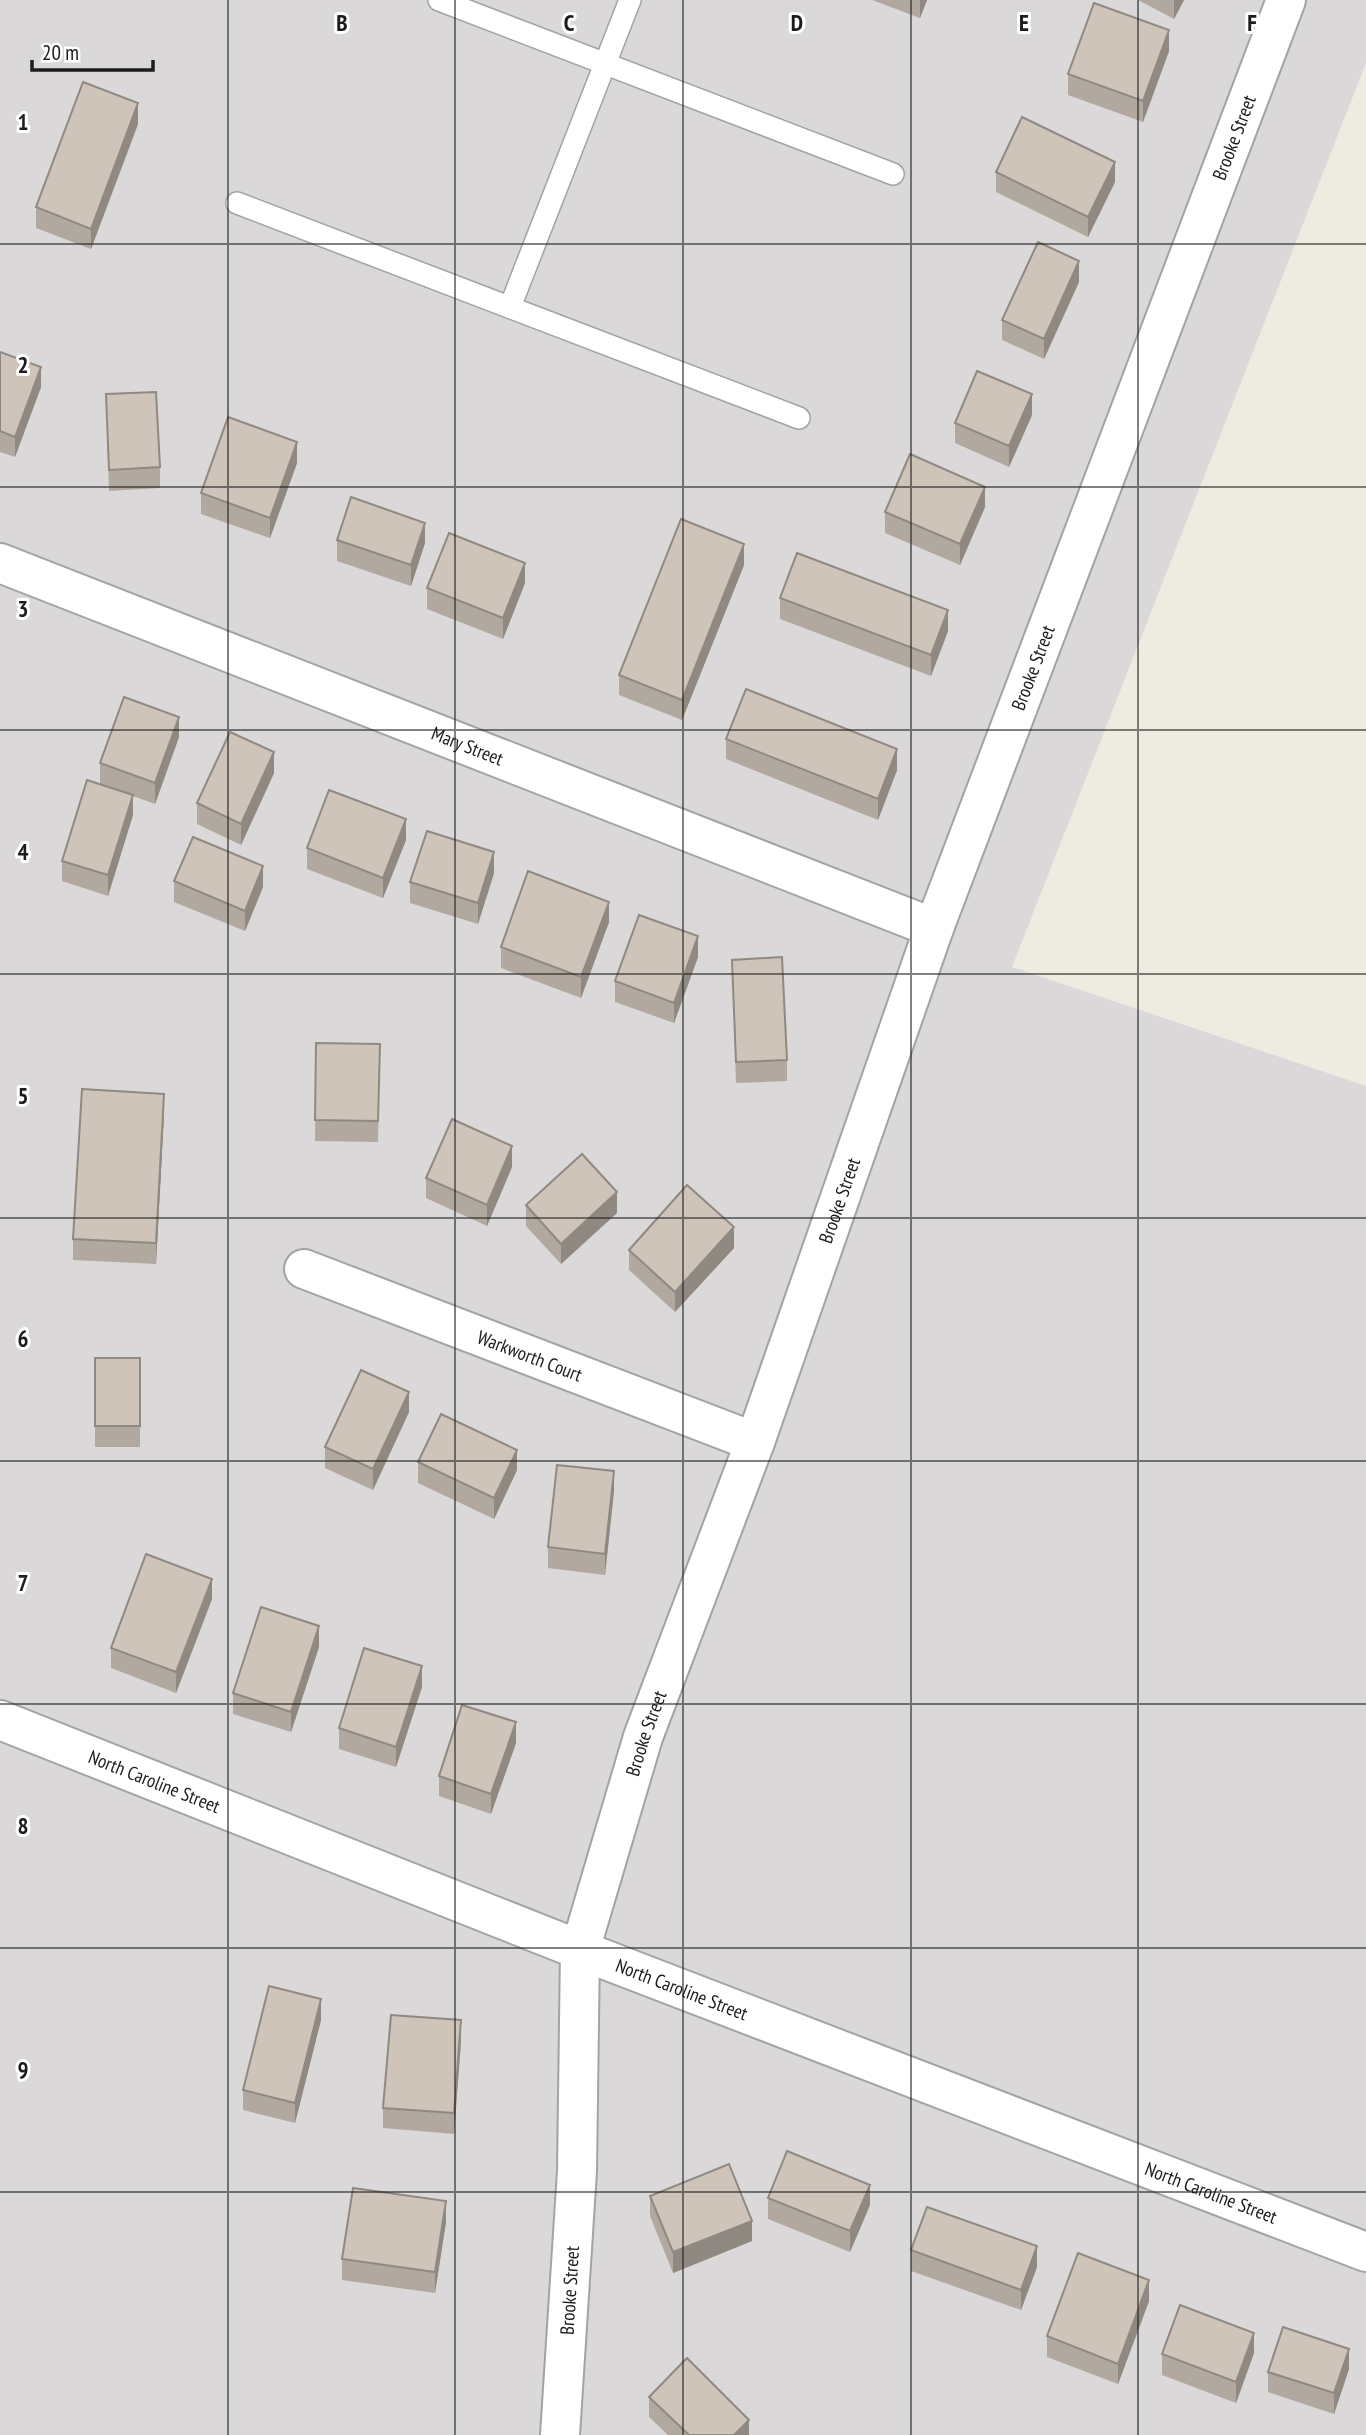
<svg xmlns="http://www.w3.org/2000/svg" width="1366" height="2435" font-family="'PT Sans Narrow',sans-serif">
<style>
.residential{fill:#dad8d8}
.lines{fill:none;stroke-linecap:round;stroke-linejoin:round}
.service-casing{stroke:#a3a3a3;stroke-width:24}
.minor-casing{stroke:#a3a3a3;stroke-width:42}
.tertiary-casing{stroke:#a3a3a3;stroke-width:42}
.service{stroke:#fff;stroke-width:21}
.minor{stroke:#fff;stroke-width:38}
.tertiary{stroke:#fff;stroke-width:38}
.wall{fill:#b1a99f}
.shaded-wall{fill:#908982}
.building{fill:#cec4b9;stroke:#908982;stroke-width:2}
.grid{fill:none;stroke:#1c1c1c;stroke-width:2;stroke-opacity:0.55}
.labels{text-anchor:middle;stroke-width:6;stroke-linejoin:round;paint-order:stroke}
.street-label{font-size:19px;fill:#1c1c1c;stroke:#fff}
.grid-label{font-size:23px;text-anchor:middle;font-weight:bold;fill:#1c1c1c;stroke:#fff;stroke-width:6;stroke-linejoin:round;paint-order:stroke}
</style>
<rect width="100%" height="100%" fill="#eeebe0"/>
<polygon class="residential" points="0,0 1366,0 1366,63 1012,967 1366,1086 1366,2435 0,2435"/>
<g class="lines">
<defs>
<g id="service">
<polyline points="439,0 893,174"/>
<polyline points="237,203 799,418"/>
<polyline points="510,307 630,0"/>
</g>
<g id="minor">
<path id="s1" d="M0 563 934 928"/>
<path id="s2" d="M304 1269 755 1442"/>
<path id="s3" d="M0 1720 580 1950 1366 2252"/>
</g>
<g id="tertiary">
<path id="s4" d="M560 2435 577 2171 580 1950 643 1737 755 1442 934 928 1286 0"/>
</g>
</defs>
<use href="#service" class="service-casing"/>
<use href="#minor" class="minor-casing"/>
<use href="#tertiary" class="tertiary-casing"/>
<use href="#service" class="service"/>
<use href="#minor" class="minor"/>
<use href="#tertiary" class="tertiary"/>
</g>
<g class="wall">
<polygon points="872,0 927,0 920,18"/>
<polygon points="1138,0 1184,0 1174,19"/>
<polygon points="1169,51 1143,122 1068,95 1068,74"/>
<polygon points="138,124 91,249 36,228 36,207"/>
<polygon points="996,172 1115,182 1088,237 996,192"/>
<polygon points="1079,282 1044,359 1002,340 1002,320"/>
<polygon points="0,352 41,387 15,457 0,452"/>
<polygon points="106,394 160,467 160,488 109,491"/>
<polygon points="1032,415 1009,467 955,443 955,423"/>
<polygon points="297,463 270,538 201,514 201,493"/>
<polygon points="985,507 960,565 885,533 885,512"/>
<polygon points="337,540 425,543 411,586 337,561"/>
<polygon points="744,565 682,720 619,695 619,675"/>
<polygon points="525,583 503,639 427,609 427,588"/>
<polygon points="780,598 948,631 931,676 780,619"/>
<polygon points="179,737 155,804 133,796 133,815 108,896 62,881 62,861 100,784 100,763"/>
<polygon points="726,739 897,770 878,820 726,759"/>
<polygon points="274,773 241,845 197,824 197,803"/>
<polygon points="406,840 383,898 307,869 307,848"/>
<polygon points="494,873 478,924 410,903 410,882"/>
<polygon points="174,881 263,887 245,931 174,902"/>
<polygon points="609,922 581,998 501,968 501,947"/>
<polygon points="698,957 674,1023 615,1002 615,981"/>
<polygon points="732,960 787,1060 787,1081 736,1083"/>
<polygon points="316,1043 380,1044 378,1142 315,1141"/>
<polygon points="164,1114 156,1264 73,1260 73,1239"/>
<polygon points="512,1167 487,1226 426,1198 426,1178"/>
<polygon points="526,1205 617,1213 561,1264 526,1226"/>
<polygon points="734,1248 675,1312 629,1270 629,1250"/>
<rect x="95" y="1358" width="45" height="89"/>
<polygon points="409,1412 373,1490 325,1468 325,1447"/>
<polygon points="418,1462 517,1470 494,1519 418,1483"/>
<polygon points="614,1491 605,1575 548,1568 548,1547"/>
<polygon points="212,1599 176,1693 111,1668 111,1648"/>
<polygon points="319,1647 291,1732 233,1714 233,1693"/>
<polygon points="422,1687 396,1767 339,1749 339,1728"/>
<polygon points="516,1743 491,1814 439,1796 439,1776"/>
<polygon points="321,2020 295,2123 243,2110 243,2090"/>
<polygon points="461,2041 454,2134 383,2128 383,2108"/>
<polygon points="650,2196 752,2241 673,2273 650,2216"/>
<polygon points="768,2198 870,2205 850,2252 768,2219"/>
<polygon points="446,2222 435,2293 342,2280 342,2259"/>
<polygon points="911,2250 1037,2267 1021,2310 911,2271"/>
<polygon points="1149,2301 1118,2384 1047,2357 1047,2336"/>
<polygon points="1254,2353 1236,2403 1162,2375 1162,2354"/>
<polygon points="1349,2369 1334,2414 1268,2392 1268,2372"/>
<polygon points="649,2397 749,2435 668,2435 649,2417"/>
</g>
<g class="shaded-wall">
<polygon points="920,0 927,0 920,18"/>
<polygon points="1174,0 1184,0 1174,19"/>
<polygon points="1169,30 1169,51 1143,122 1143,101"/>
<polygon points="138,103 138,124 91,249 91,229"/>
<polygon points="1115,162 1115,182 1088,237 1088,217"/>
<polygon points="1079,261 1079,282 1044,359 1044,339"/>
<polygon points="41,367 41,387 15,457 15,437"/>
<polygon points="1032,394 1032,415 1009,467 1009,446"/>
<polygon points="297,442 297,463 270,538 270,518"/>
<polygon points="985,487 985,507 960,565 960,544"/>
<polygon points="425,523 425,543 411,586 411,565"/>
<polygon points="744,544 744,565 682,720 682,700"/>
<polygon points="525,563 525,583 503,639 503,618"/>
<polygon points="948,610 948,631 931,676 931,655"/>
<polygon points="179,717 179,737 155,804 155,783"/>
<polygon points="897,749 897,770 878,820 878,799"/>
<polygon points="274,752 274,773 241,845 241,824"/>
<polygon points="133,795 133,815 108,896 108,875"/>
<polygon points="406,819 406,840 383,898 383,878"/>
<polygon points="494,852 494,873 478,924 478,903"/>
<polygon points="263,866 263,887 245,931 245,911"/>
<polygon points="609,902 609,922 581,998 581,977"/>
<polygon points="698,936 698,957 674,1023 674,1003"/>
<polygon points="164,1094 164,1114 156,1264 156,1243"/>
<polygon points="512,1146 512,1167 487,1226 487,1205"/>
<polygon points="617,1192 617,1213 561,1264 561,1244"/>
<polygon points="734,1227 734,1248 675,1312 675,1292"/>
<polygon points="409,1392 409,1412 373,1490 373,1469"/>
<polygon points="517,1450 517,1470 494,1519 494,1498"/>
<polygon points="614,1471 614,1491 605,1575 605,1554"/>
<polygon points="212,1579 212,1599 176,1693 176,1672"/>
<polygon points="319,1626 319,1647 291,1732 291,1712"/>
<polygon points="422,1666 422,1687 396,1767 396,1747"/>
<polygon points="516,1722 516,1743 491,1814 491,1794"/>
<polygon points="321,1999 321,2020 295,2123 295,2103"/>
<polygon points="461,2020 461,2041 454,2134 454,2113"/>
<polygon points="870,2185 870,2205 850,2252 850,2231"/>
<polygon points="446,2201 446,2222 435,2293 435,2272"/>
<polygon points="752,2221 752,2241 673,2273 673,2252"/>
<polygon points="1037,2246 1037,2267 1021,2310 1021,2290"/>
<polygon points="1149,2280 1149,2301 1118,2384 1118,2364"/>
<polygon points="1254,2333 1254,2353 1236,2403 1236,2382"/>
<polygon points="1349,2349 1349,2369 1334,2414 1334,2393"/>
<polygon points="749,2420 749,2435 734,2435"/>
</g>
<g class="building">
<polygon points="1094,3 1169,30 1143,101 1068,74"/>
<polygon points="83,82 138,103 91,229 36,207"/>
<polygon points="1022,117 1115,162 1088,217 996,172"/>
<polygon points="1038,242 1079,261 1044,339 1002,320"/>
<polygon points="0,352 41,367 15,437 0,431"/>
<polygon points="977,371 1032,394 1009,446 955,423"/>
<polygon points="156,392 160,467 109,470 106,394"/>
<polygon points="228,417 297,442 270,518 201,493"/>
<polygon points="910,454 985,487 960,544 885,512"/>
<polygon points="351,497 425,523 411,565 337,540"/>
<polygon points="681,519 744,544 682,700 619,675"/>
<polygon points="449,533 525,563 503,618 427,588"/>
<polygon points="797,553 948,610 931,655 780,598"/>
<polygon points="746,689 897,749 878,799 726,739"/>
<polygon points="124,697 179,717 155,783 100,763"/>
<polygon points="230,732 274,752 241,824 197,803"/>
<polygon points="87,780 133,795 108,875 62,861"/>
<polygon points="329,790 406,819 383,878 307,848"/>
<polygon points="427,831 494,852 478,903 410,882"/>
<polygon points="193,837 263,866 245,911 174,881"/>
<polygon points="528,871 609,902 581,977 501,947"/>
<polygon points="639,915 698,936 674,1003 615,981"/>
<polygon points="782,957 787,1060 736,1062 732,960"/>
<polygon points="316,1043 380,1044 378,1121 315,1120"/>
<polygon points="82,1089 164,1094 156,1243 73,1239"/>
<polygon points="452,1119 512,1146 487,1205 426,1178"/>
<polygon points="582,1154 617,1192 561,1244 526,1205"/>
<polygon points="687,1185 734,1227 675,1292 629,1250"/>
<rect x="95" y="1358" width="45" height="68"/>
<polygon points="361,1370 409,1392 373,1469 325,1447"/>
<polygon points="441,1414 517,1450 494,1498 418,1462"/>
<polygon points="557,1465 614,1471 605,1554 548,1547"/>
<polygon points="146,1554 212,1579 176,1672 111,1648"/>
<polygon points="261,1607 319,1626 291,1712 233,1693"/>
<polygon points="364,1648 422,1666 396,1747 339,1728"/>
<polygon points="462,1705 516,1722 491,1794 439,1776"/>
<polygon points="269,1986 321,1999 295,2103 243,2090"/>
<polygon points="391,2015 461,2020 454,2113 383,2108"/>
<polygon points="787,2151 870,2185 850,2231 768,2198"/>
<polygon points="729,2164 752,2221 673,2252 650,2196"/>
<polygon points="353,2188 446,2201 435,2272 342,2259"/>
<polygon points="927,2207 1037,2246 1021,2290 911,2250"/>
<polygon points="1078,2253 1149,2280 1118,2364 1047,2336"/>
<polygon points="1180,2305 1254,2333 1236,2382 1162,2354"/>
<polygon points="1283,2327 1349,2349 1334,2393 1268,2372"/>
<polygon points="687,2358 749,2420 734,2435 689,2435 649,2397"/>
</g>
<path class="grid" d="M228 0V2435M455 0V2435M683 0V2435M911 0V2435M1138 0V2435M0 244H1366M0 487H1366M0 730H1366M0 974H1366M0 1218H1366M0 1461H1366M0 1704H1366M0 1948H1366M0 2192H1366"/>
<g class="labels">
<g class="street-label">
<text dy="7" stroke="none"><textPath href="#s4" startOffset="2413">Brooke Street</textPath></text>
<text dy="7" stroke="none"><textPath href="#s4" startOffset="1846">Brooke Street</textPath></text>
<text dy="7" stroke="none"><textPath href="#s1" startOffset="502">Mary Street</textPath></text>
<text dy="7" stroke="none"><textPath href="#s4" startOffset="1279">Brooke Street</textPath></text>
<text dy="7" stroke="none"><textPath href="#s2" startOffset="242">Warkworth Court</textPath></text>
<text dy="7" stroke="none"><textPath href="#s4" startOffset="712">Brooke Street</textPath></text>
<text dy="7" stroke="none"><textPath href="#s3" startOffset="166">North Caroline Street</textPath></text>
<text dy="7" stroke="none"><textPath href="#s3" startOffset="733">North Caroline Street</textPath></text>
<text dy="7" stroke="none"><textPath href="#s3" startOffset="1300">North Caroline Street</textPath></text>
<text dy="7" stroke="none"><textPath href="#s4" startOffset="145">Brooke Street</textPath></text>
</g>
</g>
<g class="grid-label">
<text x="342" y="31">B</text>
<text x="569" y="31">C</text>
<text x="797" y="31">D</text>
<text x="1024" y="31">E</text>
<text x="1252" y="31">F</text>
<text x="23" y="130">1</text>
<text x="23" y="373">2</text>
<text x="23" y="617">3</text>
<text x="23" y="860">4</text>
<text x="23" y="1104">5</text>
<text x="23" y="1347">6</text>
<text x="23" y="1591">7</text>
<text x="23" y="1834">8</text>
<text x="23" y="2078">9</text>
</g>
<path d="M32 60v10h121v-10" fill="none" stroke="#1c1c1c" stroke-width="3.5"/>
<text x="42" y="60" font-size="21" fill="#1c1c1c" stroke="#ffffff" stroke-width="5" paint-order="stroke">20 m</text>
</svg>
